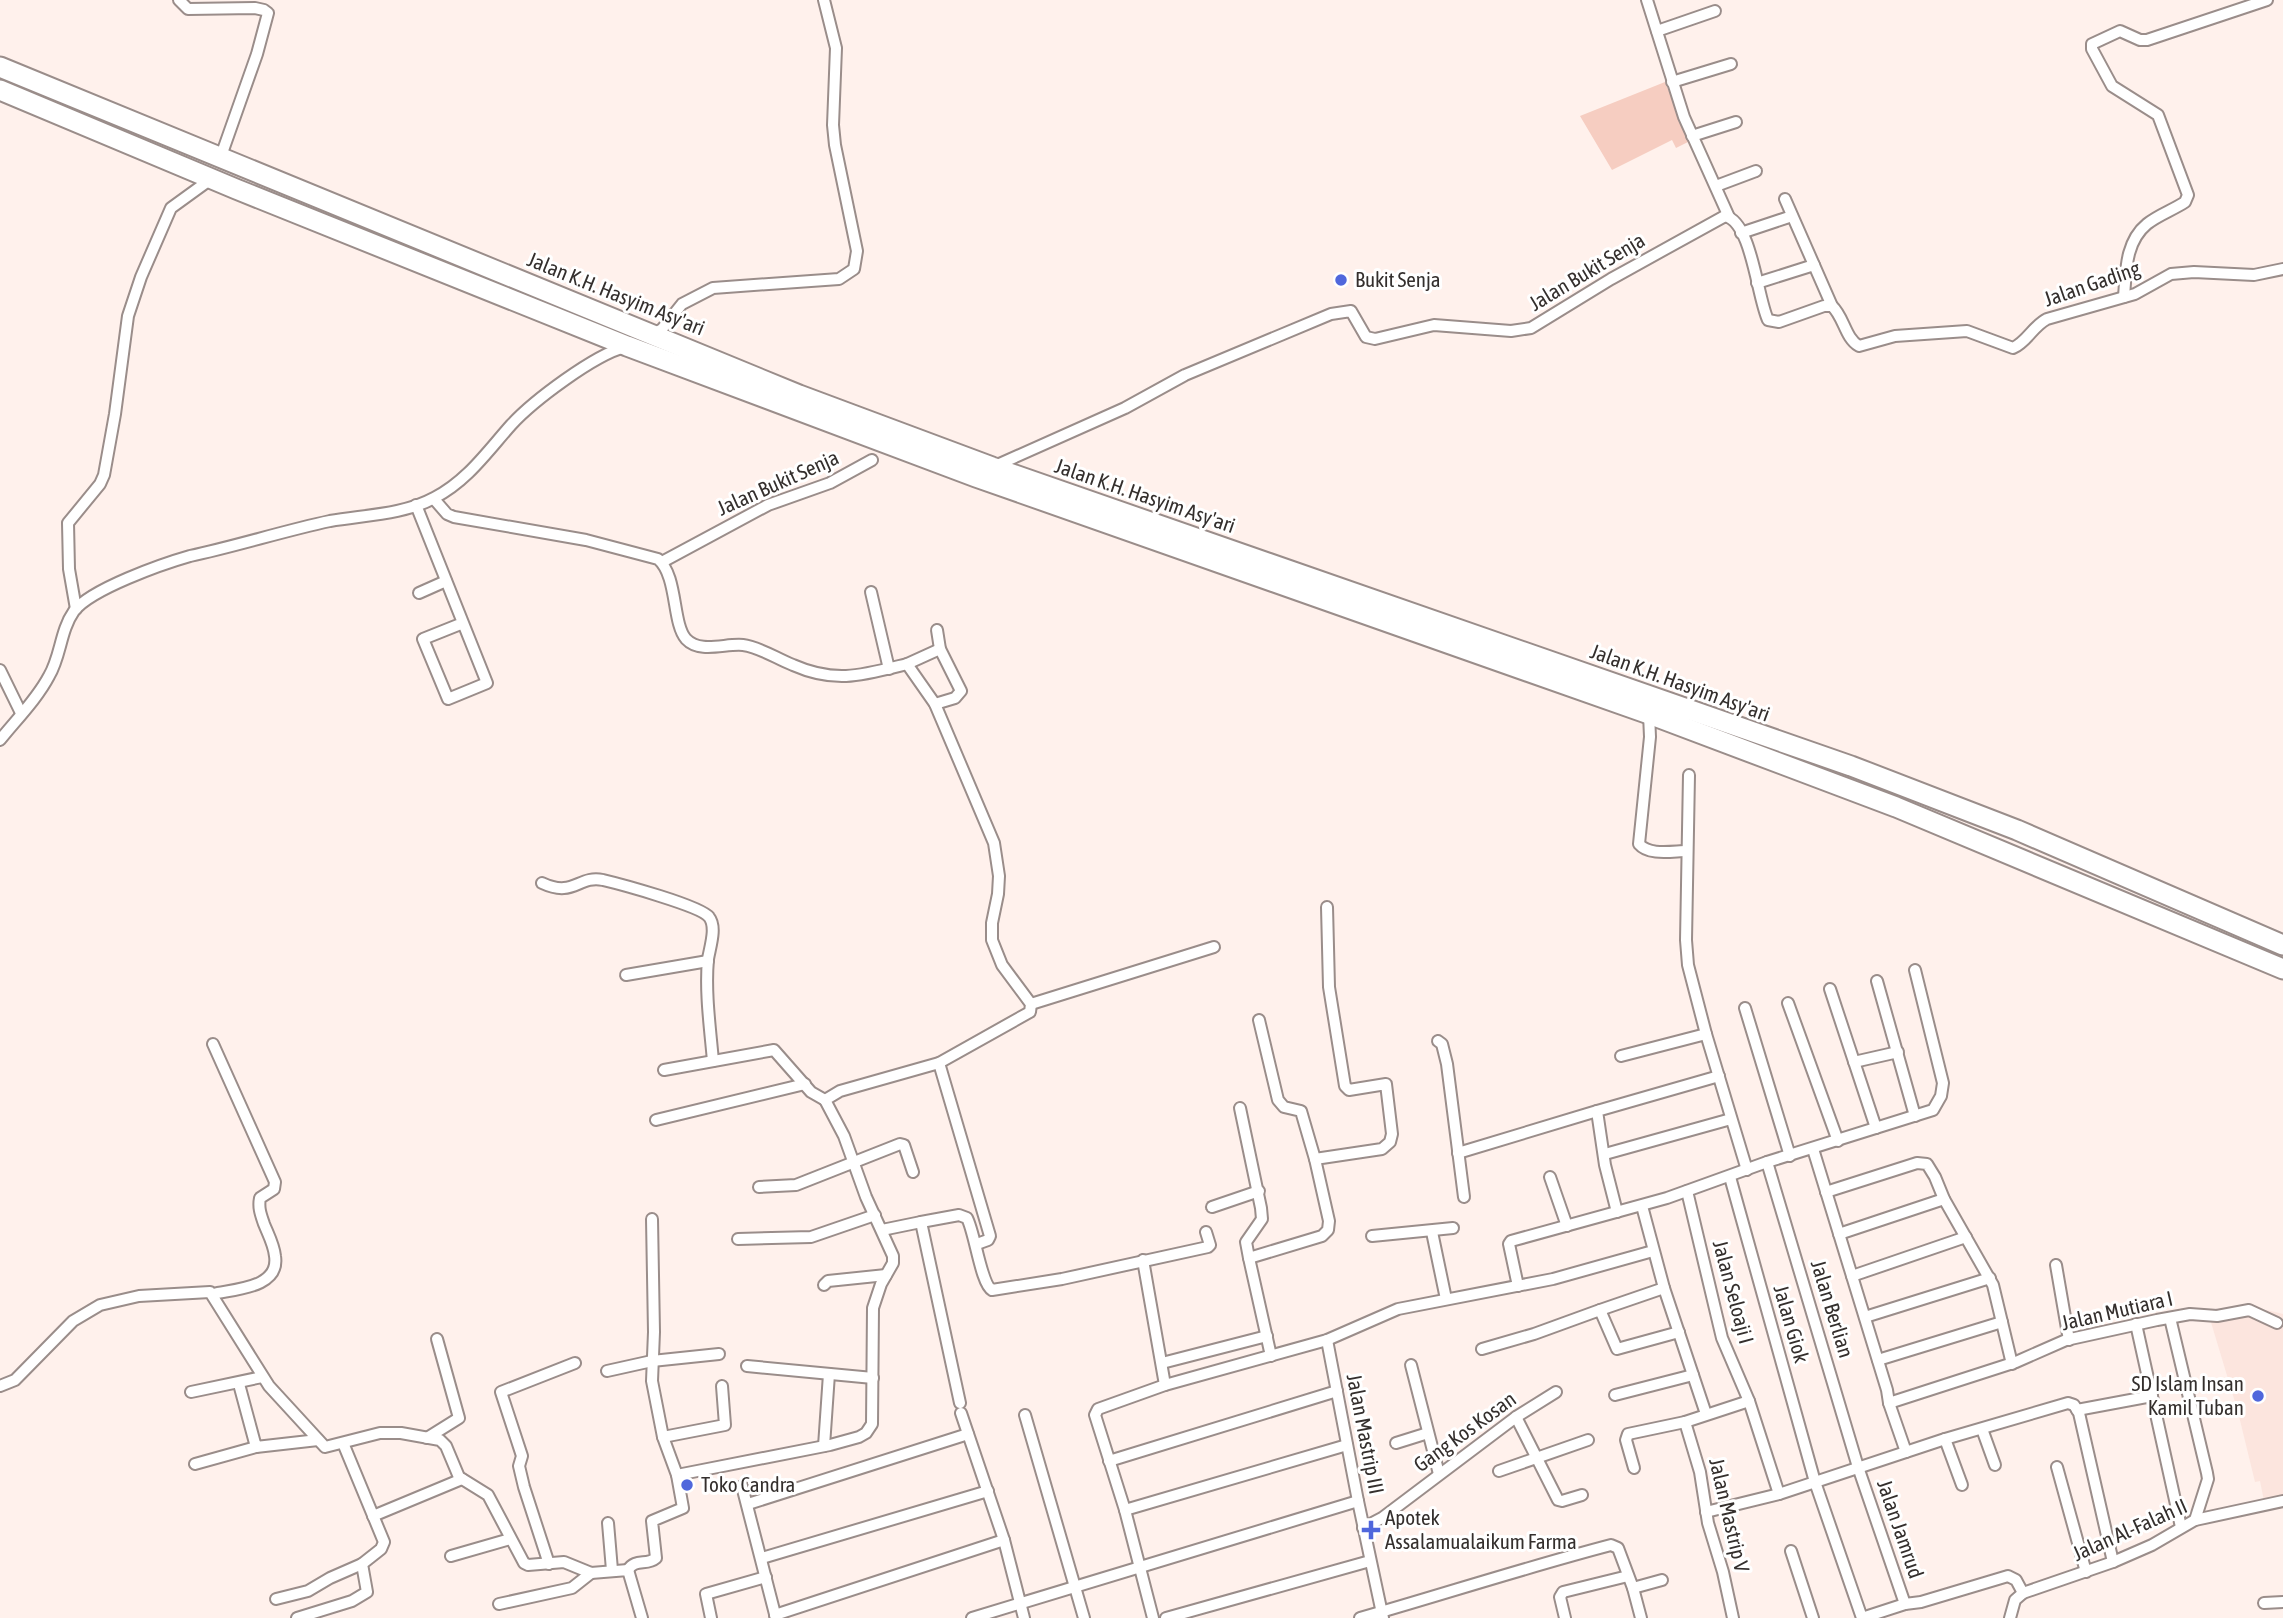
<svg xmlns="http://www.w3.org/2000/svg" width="2283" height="1618" font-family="'Asap Condensed',sans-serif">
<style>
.built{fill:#fce5de}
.green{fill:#f6cdc1}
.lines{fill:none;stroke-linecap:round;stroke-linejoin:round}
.street-casing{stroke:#9a8d8a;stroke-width:14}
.highway-casing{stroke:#9a8d8a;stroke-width:23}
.street{stroke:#fff;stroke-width:10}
.highway{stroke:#fff;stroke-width:19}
.poi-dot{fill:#5067dc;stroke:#fff;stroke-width:2.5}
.labels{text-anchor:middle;stroke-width:6;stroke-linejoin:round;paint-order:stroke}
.street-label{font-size:21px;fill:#342f2d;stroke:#fff}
.poi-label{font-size:21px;fill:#342f2d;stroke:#fff;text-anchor:start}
</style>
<rect width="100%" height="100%" fill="#fff1ec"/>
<polygon class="built" points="2267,1310 2283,1314 2283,1498 2264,1501 2260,1481 2255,1482 2238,1412 2210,1319"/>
<polygon class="green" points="1665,82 1690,141 1676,148 1672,140 1612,170 1580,116"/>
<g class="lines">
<defs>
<g id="street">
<polyline points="179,0 188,9 255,8 264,10 268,13 257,54 221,156"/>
<polyline points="1647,0 1684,117 1729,217"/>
<polyline points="1657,31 1715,11"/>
<polyline points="1672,82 1731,64"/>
<polyline points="1692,136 1736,122"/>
<polyline points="1716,186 1756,171"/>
<path d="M1785 199 1832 306C1844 317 1845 338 1859 346L1895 336 1967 331 2013 348C2027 342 2033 326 2047 319L2135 294 2171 274 2194 272 2254 275 2283 269"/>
<polyline points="1741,233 1792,216"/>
<polyline points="1757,283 1814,265"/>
<path d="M2124 297C2126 272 2125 242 2147 224 2158 215 2173 210 2185 202L2188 195 2158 115 2112 86 2092 49V44L2120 31 2140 40H2147L2267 0"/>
<polyline points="654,334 662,329 682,304 713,288 839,279 854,269 857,251 835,145 833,125 836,48 824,0"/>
<path d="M995 466 1125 408 1185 375 1331 314 1351 311 1366 337 1375 339 1434 325 1511 331 1531 328 1611 279 1725 216C1752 222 1757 297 1768 320L1779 322 1824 306H1832"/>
<path d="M434 499 447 514 454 517 586 540 658 559C678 576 672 623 686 639 700 654 726 643 743 645 760 647 777 659 793 665 836 684 863 675 907 664L935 704 994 843 999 876 998 894 992 923V940L1002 965 1031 1004 1030 1012 939 1063 840 1091 825 1100 844 1136 866 1197 893 1256V1263L881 1284 873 1308 872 1424 866 1433 859 1437 830 1445 677 1475 683 1508 652 1521 656 1558C647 1566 635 1558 628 1570"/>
<polyline points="416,505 487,683 448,699 423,639 463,623"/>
<polyline points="662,562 768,505 830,483 872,460"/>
<polyline points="871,592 889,669"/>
<polyline points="419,593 446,581"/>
<polyline points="76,609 69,569 68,523 100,484 104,475 115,414 128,316 141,277 171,208 211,179"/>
<polyline points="907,664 940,649"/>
<polyline points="0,670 21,713"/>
<polyline points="935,704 955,698 961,691 940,649 937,630"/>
<path d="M1649 714 1650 737 1639 844C1649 856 1673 851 1687 851"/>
<path d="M0 740C16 720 37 699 49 676 61 656 60 631 74 611 91 589 162 564 190 556 237 546 283 531 330 521 364 515 403 515 434 498 467 481 487 452 511 425 533 401 594 355 625 347"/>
<polyline points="1689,775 1686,940 1688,965 1706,1034 1747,1170"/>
<path d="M542 883C574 898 578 875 603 880 620 884 701 906 709 917 717 927 710 947 708 959 705 992 710 1027 713 1061"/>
<polyline points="626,975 708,961"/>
<polyline points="1877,981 1915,1116"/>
<polyline points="1830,989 1876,1128"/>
<polyline points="1788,1003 1838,1141"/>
<polyline points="1031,1004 1214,947"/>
<polyline points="1745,1008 1790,1156"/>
<polyline points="1259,1020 1278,1100 1284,1107 1301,1111 1315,1159"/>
<polyline points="1438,1041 1442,1044 1447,1064 1464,1197"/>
<polyline points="1621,1056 1706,1034"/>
<polyline points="1854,1062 1898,1052"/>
<polyline points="939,1063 990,1236 988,1240 977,1244"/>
<polyline points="664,1070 774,1050 811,1092 825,1100"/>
<polyline points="1240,1108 1261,1208 1262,1219 1246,1242 1249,1258"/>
<polyline points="656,1120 805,1084"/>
<polyline points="1813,1149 1887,1390 1889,1403 1906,1452"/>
<polyline points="1458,1153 1597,1111"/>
<polyline points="1605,1154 1731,1119"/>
<polyline points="1767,1162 1858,1467 1905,1604"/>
<polyline points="1550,1177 1567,1226"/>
<polyline points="1730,1177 1815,1482 1862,1618"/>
<polyline points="759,1187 796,1185 900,1144 904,1145 913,1172"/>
<polyline points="1687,1191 1722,1338 1749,1401 1779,1494 1945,1439 2068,1403 2074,1405 2079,1413 2113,1562"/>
<polyline points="1826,1192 1917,1163 1927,1164 1935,1177 1944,1199 1993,1285 2012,1364"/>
<polyline points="1642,1206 1664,1288 1706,1414"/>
<polyline points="1212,1207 1259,1191"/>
<polyline points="1617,1212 1605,1165 1597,1111 1719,1076"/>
<polyline points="652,1219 654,1332 652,1381 663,1437 677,1475"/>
<path d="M921 1222 959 1215 967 1218C975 1233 981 1284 992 1290L1062 1279 1208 1247 1210 1245 1206 1232"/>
<polyline points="882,1230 921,1222 960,1403"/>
<polyline points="1432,1232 1446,1299"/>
<polyline points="1839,1234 1944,1199"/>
<polyline points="1372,1236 1453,1228"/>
<polyline points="738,1239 811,1237 875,1215"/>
<polyline points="1143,1260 1165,1385"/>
<polyline points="2056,1265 2069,1340"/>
<polyline points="1852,1276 1966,1237"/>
<polyline points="824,1285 828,1281 886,1275"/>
<polyline points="1518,1286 1509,1244 1511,1241 1667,1198 1767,1162 1933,1110 1941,1096 1943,1083 1915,970"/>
<path d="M213 1294C235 1289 280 1288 275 1256 274 1245 268 1234 264 1224 261 1215 258 1208 260 1198L274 1189 275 1182 213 1044"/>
<polyline points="1600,1310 1664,1288"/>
<polyline points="1865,1317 1990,1278"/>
<polyline points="2170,1318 2207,1473 2208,1479 2195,1520"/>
<polyline points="2136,1324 2181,1527"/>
<polyline points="1327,1340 1358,1501 1383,1618"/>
<polyline points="1482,1349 1534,1334 1600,1310 1617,1349 1679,1332"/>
<polyline points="1271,1356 1249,1258 1322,1236 1328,1230 1329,1221 1315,1159 1382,1149 1390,1142 1392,1134 1386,1084 1349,1090 1345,1086 1329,987 1327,907"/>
<polyline points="1878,1360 2002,1322"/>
<polyline points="1162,1363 1267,1336"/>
<polyline points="1411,1365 1439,1474"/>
<polyline points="747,1366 873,1378"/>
<polyline points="607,1371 652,1361 719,1354"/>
<polyline points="239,1384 256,1447 318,1440"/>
<polyline points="0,1386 15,1380 73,1321 100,1305 139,1296 210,1292 269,1386 325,1447 380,1433 401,1433 440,1440 446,1446 459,1477 488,1495 524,1563 528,1565 564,1562 591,1573 628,1570 642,1618"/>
<polyline points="191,1392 262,1377"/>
<polyline points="1615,1395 1693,1375"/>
<polyline points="1889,1403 2016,1362 2066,1340 2157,1320 2190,1314 2217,1316 2249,1310 2277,1323"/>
<polyline points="2077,1410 2152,1396"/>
<polyline points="961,1413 1004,1540 1024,1618"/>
<polyline points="1025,1415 1084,1618"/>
<polyline points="1516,1417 1558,1500 1562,1501 1582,1495"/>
<polyline points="1685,1422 1700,1472 1708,1523 1723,1572 1733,1618"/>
<polyline points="1982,1429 1995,1465"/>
<polyline points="663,1437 725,1425 722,1386"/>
<polyline points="427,1438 459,1418 437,1339"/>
<polyline points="1945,1439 1962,1485"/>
<polyline points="1396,1443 1428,1433"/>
<polyline points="824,1446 829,1374"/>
<polyline points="1109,1461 1337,1391"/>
<polyline points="195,1464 256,1447"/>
<polyline points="2057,1467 2086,1572"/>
<polyline points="1634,1468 1626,1440 1628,1434 1685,1422 1749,1401"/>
<polyline points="1499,1471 1588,1440"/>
<polyline points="742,1486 776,1618"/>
<polyline points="748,1504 968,1434"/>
<polyline points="1125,1510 1347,1445"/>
<polyline points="1706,1512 1779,1494"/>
<polyline points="373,1516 462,1479"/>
<polyline points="608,1523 612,1570"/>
<polyline points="1363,1528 1382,1518 1516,1417 1556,1392"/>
<polyline points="1791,1551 1813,1618"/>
<polyline points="451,1556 510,1539"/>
<polyline points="762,1558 988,1491"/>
<polyline points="549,1564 524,1487 519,1466 522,1456 501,1392 575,1363"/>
<polyline points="1633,1588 1662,1580"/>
<polyline points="276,1599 308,1591 330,1578 362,1564"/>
<polyline points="2264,1603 2283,1602"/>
<polyline points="499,1604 572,1588 591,1573"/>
<polyline points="775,1615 1004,1540"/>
<polyline points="297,1618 352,1601 367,1592 362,1564 381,1549 384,1542 343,1443"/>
<polyline points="711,1618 706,1594 766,1577"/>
<polyline points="972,1618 1358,1501"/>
<polyline points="1153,1618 1125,1510 1095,1415 1098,1409 1165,1385 1327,1340 1398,1309 1553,1279 1653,1251"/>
<polyline points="1166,1618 1370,1561"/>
<path d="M1360 1618C1444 1594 1527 1567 1611 1545L1618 1548 1633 1588 1641 1618"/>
<polyline points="1565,1618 1560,1597 1563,1592 1628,1576"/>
<polyline points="1862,1618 1905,1604 1921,1602 2008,1576 2016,1580 2023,1593"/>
<polyline points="2010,1618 2015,1600 2023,1593 2113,1562 2152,1545 2195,1520 2283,1501"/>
</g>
<g id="highway">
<polyline points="0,67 799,395 992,467 1851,766 2017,830 2283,945"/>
<polyline points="0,90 236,189 627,346 976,477 1649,714 1896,807 2283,969"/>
</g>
</defs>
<use href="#street" class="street-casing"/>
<use href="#highway" class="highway-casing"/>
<use href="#street" class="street"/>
<use href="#highway" class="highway"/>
</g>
<g class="poi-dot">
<circle cx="1341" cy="280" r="7"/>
<circle cx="2258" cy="1396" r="7"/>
<circle cx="687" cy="1485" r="7"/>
<path d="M1367.5 1519.5h7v7h7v7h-7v7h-7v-7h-7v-7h7z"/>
</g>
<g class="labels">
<g class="street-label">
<text transform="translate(1587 272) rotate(-31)" y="7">Jalan Bukit Senja</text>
<text transform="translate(2092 284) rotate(-19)" y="7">Jalan Gading</text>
<text transform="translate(616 294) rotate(22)" y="7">Jalan K.H. Hasyim Asy'ari</text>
<text transform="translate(778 483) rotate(-24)" y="7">Jalan Bukit Senja</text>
<text transform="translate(1145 496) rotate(19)" y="7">Jalan K.H. Hasyim Asy'ari</text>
<text transform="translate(1680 683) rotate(20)" y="7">Jalan K.H. Hasyim Asy'ari</text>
<text transform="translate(1733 1292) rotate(75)" y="7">Jalan Seloaji I</text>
<text transform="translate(1832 1309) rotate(73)" y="7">Jalan Berlian</text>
<text transform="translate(2117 1311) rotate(-13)" y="7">Jalan Mutiara I</text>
<text transform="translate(1791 1324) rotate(74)" y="7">Jalan Giok</text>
<text transform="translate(1465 1432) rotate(-36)" y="7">Gang Kos Kosan</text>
<text transform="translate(1365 1434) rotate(79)" y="7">Jalan Mastrip III</text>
<text transform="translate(1729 1515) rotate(77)" y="7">Jalan Mastrip V</text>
<text transform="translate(1900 1529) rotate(71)" y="7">Jalan Jamrud</text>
<text transform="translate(2130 1530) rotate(-24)" y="7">Jalan Al-Falah II</text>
</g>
<g class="poi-label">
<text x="1355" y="287">Bukit Senja</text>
<text x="2244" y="1391" text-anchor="end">SD Islam Insan<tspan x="2244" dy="24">Kamil Tuban</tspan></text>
<text x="701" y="1492">Toko Candra</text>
<text x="1385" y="1525">Apotek<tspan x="1385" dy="24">Assalamualaikum Farma</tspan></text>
</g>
</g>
</svg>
